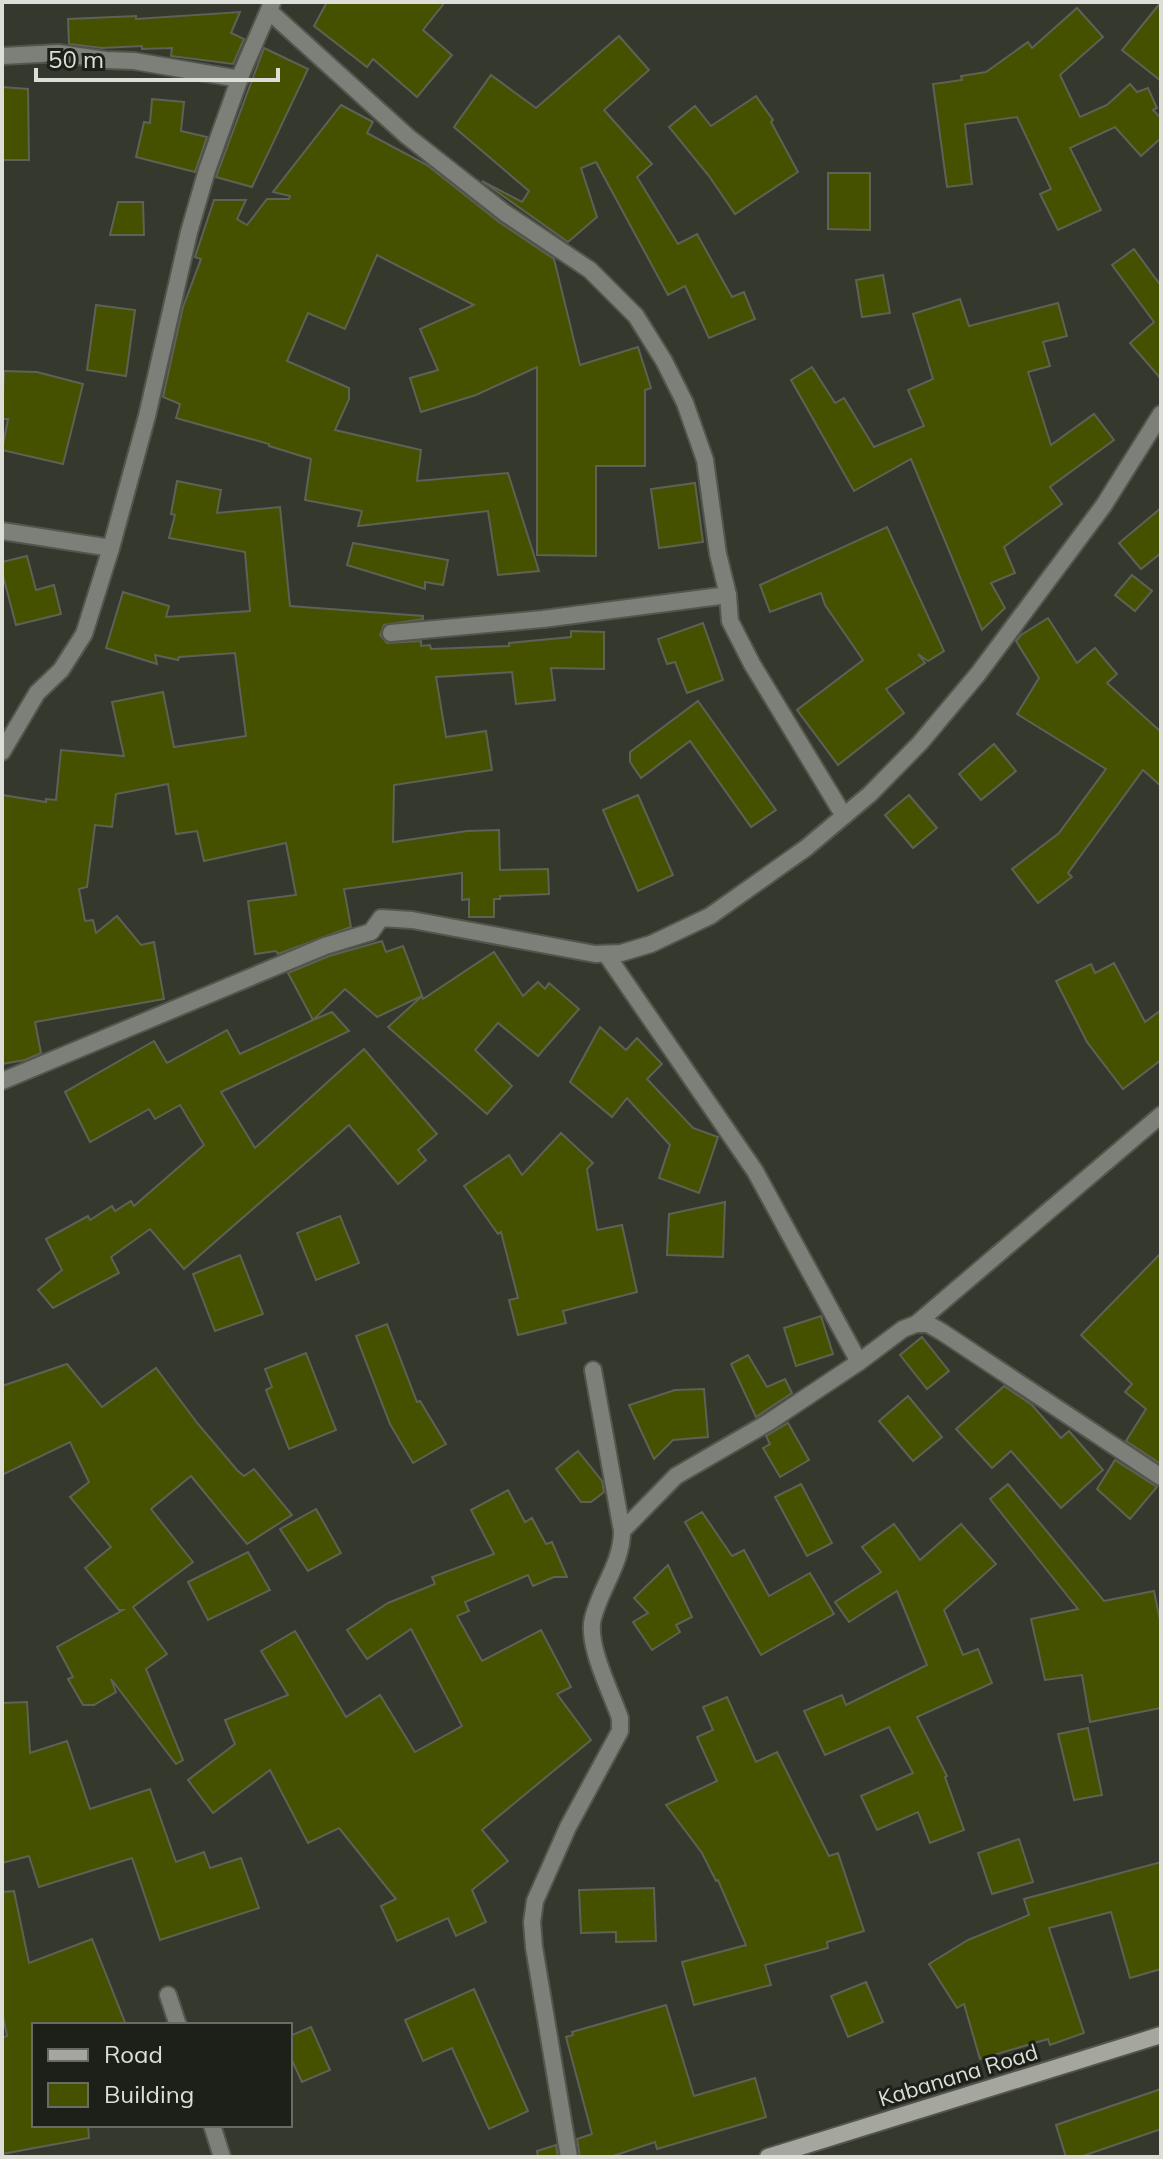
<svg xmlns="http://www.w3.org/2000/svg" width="1163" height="2159" font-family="Mulish,sans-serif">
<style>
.building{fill:#465100;stroke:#5e6155;stroke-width:2}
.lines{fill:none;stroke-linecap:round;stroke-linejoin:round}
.street-casing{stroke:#53564c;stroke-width:20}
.secondary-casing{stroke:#53564c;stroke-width:20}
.street{stroke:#7d7f79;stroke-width:16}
.secondary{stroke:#a5a79e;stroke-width:16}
.labels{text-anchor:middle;stroke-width:6;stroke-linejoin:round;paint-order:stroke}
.street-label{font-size:22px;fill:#dcded7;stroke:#1d1f19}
</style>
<rect width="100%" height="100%" fill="#35382d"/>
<g class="building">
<polygon points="327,2 445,2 423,30 452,55 417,97 373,59 367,67 314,26"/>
<polygon points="1161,2 1161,81 1122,50"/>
<polygon points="1077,8 1103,37 1060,75 1080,117 1107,105 1130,84 1137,92 1148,88 1157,108 1153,110 1161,118 1161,138 1141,156 1115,127 1070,148 1101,210 1058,230 1040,194 1051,189 1017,117 965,124 972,184 947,187 933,84 962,80 961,76 986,72 1028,42 1032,48"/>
<polygon points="240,12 231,33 244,39 233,64 171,56 172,48 142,49 142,46 102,48 69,44 68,19 136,16 136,19"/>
<polygon points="619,36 649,70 604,110 652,164 637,177 678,244 697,234 732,297 744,292 755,319 709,338 685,286 668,295 596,162 581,168 597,217 568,242 482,181 522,202 529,191 454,127 491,75 536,108"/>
<polygon points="264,48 308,69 252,187 216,177"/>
<polygon points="2,87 28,89 29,160 2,160"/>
<polygon points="756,96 773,120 771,122 798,172 735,214 709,176 669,127 695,106 711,126"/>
<polygon points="152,99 184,102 181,131 207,137 195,172 136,157 144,122 150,123"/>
<polygon points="341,105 373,122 367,133 427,165 499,222 554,259 580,365 638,347 651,388 645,390 645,466 596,466 596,556 537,555 537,367 476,395 421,412 410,378 438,370 420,329 474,305 377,255 345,329 308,313 287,361 349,388 349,399 335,430 421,450 417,481 508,473 539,571 498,575 488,511 358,526 362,511 305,500 311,459 269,446 269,444 176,418 180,404 163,397 183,307 201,259 195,257 214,200 246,200 237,219 247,225 267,199 289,199 290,196 273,192"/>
<polygon points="828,173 870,173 870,230 828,229"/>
<polygon points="118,202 143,202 144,235 110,235"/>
<polygon points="1134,249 1161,286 1161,379 1130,343 1154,322 1112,265"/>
<polygon points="883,275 890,313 862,317 856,280"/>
<polygon points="960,299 969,326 1058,303 1067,336 1043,342 1050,366 1028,372 1051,445 1094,414 1114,440 1050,487 1062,504 1004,547 1015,573 991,583 1005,608 982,630 911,459 854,491 791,380 812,367 835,403 844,398 874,447 924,426 908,390 933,379 913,314"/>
<polygon points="96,305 135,310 126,376 87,370"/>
<polygon points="4,371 37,372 83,384 63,464 2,450 8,419 2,419"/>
<polygon points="177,481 221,490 217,513 280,507 290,606 423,616 423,619 384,625 380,635 387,643 421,641 421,646 430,645 431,649 509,646 509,643 571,637 571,631 604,632 604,669 551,668 555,700 516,704 512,672 436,677 446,737 486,731 492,770 394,785 393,842 467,831 499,830 500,870 548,869 549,894 500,896 500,899 494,899 494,917 469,917 469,899 462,900 462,873 344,889 351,927 278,954 276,951 255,954 248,901 296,895 286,843 204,861 197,831 176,834 168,784 116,794 112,827 95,825 87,887 79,889 85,921 93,920 96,933 117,916 141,945 154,942 164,999 35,1022 41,1053 25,1060 2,1064 2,795 46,802 46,799 56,800 61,750 124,756 112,702 163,692 174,747 246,736 235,653 179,657 178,660 155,655 157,664 106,648 123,592 169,606 166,617 250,611 245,552 169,538 175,515 171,514"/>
<polygon points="695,483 703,542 659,548 651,489"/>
<polygon points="1161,508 1161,553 1141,569 1119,543"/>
<polygon points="887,527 944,651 928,661 918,654 925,663 886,689 904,713 838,765 797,710 863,660 825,605 821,593 770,612 760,585"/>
<polygon points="353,543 448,560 443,585 425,582 425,589 347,565"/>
<polygon points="27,556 36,590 54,585 61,614 16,625 2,572 2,562"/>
<polygon points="1132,575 1152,591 1135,611 1115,595"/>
<polygon points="1048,618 1077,663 1095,648 1117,674 1107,683 1161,732 1161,786 1143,770 1068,873 1072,877 1038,903 1012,869 1059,833 1106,769 1017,714 1039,678 1016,641 1021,635"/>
<polygon points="703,623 723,680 687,693 675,662 667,664 658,639"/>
<polygon points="698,701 776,810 751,827 690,741 641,778 630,762 630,752"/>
<polygon points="994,744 1016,771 981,800 959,774"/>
<polygon points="638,795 673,875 638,891 603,810"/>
<polygon points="909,795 937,828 913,848 885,815"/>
<polygon points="382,941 386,952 403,946 422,996 377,1017 345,989 313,1020 332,1012 349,1031 221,1092 255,1148 364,1049 437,1134 418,1150 426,1160 398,1184 349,1125 184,1269 150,1229 111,1257 119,1273 53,1308 38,1290 62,1270 46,1239 88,1216 90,1220 112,1206 115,1211 131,1201 134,1206 204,1145 180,1105 155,1119 149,1109 90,1142 65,1092 154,1041 167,1063 227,1030 240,1054 313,1020 288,973 329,956"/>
<polygon points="494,952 523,996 538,982 545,989 549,983 579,1009 538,1056 498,1023 475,1050 512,1086 487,1114 388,1027 422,996 423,999"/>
<polygon points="1114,963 1145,1022 1161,1010 1161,1060 1123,1089 1087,1042 1056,981 1091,964 1095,973"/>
<polygon points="600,1027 626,1050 637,1038 662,1064 647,1079 693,1128 718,1137 699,1193 659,1178 670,1145 627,1098 612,1117 570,1082"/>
<polygon points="561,1133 593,1163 587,1169 597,1230 622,1225 637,1292 563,1311 566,1323 518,1335 509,1300 518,1298 501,1232 498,1234 464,1186 509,1155 522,1175"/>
<polygon points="725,1202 723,1257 667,1255 669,1214"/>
<polygon points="340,1216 359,1263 316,1280 297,1233"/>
<polygon points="1161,1253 1161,1464 1126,1441 1146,1409 1125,1392 1132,1384 1081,1335"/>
<polygon points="240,1255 263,1314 215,1331 193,1274"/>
<polygon points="821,1316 833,1354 796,1366 784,1328"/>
<polygon points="387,1324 417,1402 420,1401 446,1444 413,1463 390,1424 356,1336"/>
<polygon points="922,1337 949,1371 927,1389 900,1355"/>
<polygon points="306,1353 336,1430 289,1449 266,1390 272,1387 265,1369"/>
<polygon points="748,1355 767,1387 785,1379 792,1393 756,1417 731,1364"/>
<polygon points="67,1364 102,1407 156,1368 198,1424 237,1470 244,1476 254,1469 292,1515 247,1544 191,1476 151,1509 193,1562 133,1607 167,1654 146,1669 183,1760 176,1764 111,1679 116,1692 94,1705 83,1705 68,1679 73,1677 57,1647 123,1610 119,1610 85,1568 111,1547 70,1497 89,1482 70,1442 2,1475 2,1386"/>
<polygon points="1004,1386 1032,1405 1061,1438 1069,1431 1103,1470 1061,1508 1011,1451 992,1468 956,1429"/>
<polygon points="704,1389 708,1437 673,1440 654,1459 629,1405 675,1390"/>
<polygon points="908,1396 942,1437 913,1461 879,1421"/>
<polygon points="788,1423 809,1460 780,1477 763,1448 770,1444 766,1436"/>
<polygon points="578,1451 602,1481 604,1492 591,1502 581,1502 556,1469"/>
<polygon points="1115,1460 1157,1487 1130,1519 1097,1489"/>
<polygon points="801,1484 832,1543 807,1556 775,1497"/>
<polygon points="1008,1484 1104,1601 1154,1591 1161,1625 1161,1708 1090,1722 1082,1675 1045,1680 1031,1619 1078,1609 990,1499"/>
<polygon points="508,1490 525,1522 532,1518 546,1544 552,1542 567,1577 554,1577 533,1586 528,1575 465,1602 469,1611 457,1616 482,1661 541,1630 571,1687 557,1694 591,1740 482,1830 508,1861 472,1890 486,1922 456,1936 448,1918 397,1941 381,1906 396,1899 339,1828 308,1843 270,1770 213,1813 188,1780 235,1744 225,1720 288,1695 261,1651 295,1631 346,1717 380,1695 415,1752 462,1726 411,1629 367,1659 347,1630 388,1603 435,1584 432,1577 494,1554 471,1510"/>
<polygon points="316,1509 341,1553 308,1571 280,1529"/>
<polygon points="702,1512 732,1556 744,1550 769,1596 810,1573 834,1614 761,1655 685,1522"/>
<polygon points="894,1524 920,1560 961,1524 996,1564 944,1610 963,1655 978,1649 992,1683 917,1717 947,1776 945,1777 964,1830 930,1843 918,1812 877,1830 861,1796 913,1773 889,1727 825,1755 804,1711 842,1695 846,1705 927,1665 897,1591 849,1622 835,1602 881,1572 862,1547"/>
<polygon points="248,1552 270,1590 208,1620 188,1582"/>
<polygon points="668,1565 692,1617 676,1625 680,1632 652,1650 633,1622 648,1613 634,1598"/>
<polygon points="727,1697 756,1762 777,1752 829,1856 838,1853 864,1931 827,1942 828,1948 765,1965 771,1985 694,2005 682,1962 746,1945 718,1880 716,1881 702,1853 666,1805 717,1781 697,1737 713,1730 703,1707"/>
<polygon points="27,1702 30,1753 67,1741 90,1809 150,1789 176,1862 204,1852 210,1868 241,1858 259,1908 160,1940 132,1858 39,1887 29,1856 2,1863 2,1703"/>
<polygon points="1088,1728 1102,1795 1074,1800 1058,1734"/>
<polygon points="1019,1839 1033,1882 992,1894 978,1853"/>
<polygon points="1161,1862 1161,1969 1130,1978 1111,1912 1049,1928 1084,2033 1050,2045 1048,2039 980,2059 964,2004 957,2008 929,1964 968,1940 1029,1915 1024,1899"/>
<polygon points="654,1888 656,1941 616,1942 616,1932 581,1933 579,1890"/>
<polygon points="14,1891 29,1963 92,1939 126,2025 34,2025 34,2125 88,2125 89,2138 2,2154 2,2038 7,2036 2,2011 2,1892"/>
<polygon points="866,1982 883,2022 848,2037 831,1996"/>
<polygon points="474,1989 528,2111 489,2129 452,2048 423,2061 405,2020"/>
<polygon points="666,2005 694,2096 755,2078 766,2117 657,2149 655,2142 610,2157 580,2157 577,2139 592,2134 566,2037 573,2035 572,2032"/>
<polygon points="311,2027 330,2070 302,2082 290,2056 290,2036"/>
<polygon points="1161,2089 1161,2129 1080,2157 1066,2157 1056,2125"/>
<polygon points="556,2145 558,2157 538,2157 537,2151"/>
</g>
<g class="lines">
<defs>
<g id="street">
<polyline points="269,11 407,136 505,213 590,270 636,316 664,361 685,403 705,460 718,554 728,595 730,621 752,664 844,816"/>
<polyline points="2,56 58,53 106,60 134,61 240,79"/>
<polyline points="2,531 111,548"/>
<polyline points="391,633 543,619 728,595"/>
<polyline points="2,752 37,693 61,670 84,634 111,548 147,416 189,232 207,170 242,72 272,3"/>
<polyline points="606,954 755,1171 859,1362"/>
<polyline points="2,1081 325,946 371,932 381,918 412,920 595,954 621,953 651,944 710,916 806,848 870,794 920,743 978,674 1104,505 1161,414"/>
<polyline points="916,1324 928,1324 942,1332 1161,1477"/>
<polyline points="622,1531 676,1476 769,1422 859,1362 903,1329 916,1324 1161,1115"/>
<polyline points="168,1995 178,2025"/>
<polyline points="212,2125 222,2157"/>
<path d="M569 2157 534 1947 532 1922 535 1901 568 1827 620 1731V1718C611 1692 586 1644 593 1618 601 1587 622 1563 622 1531L593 1370"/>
</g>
<polyline id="secondary" points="768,2157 1161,2035"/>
</defs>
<use href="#street" class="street-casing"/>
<use href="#secondary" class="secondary-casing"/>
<use href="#street" class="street"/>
<use href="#secondary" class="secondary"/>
</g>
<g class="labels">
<g class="street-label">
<text transform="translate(958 2075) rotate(-17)" y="8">Kabanana Road</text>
</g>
</g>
<rect width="1163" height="2159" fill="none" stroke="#dcded7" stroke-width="8"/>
<rect x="32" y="2023" width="260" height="104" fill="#1d1f19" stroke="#696b65" stroke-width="2"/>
<rect x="48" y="2049" width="40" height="12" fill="#a5a79e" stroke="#696b65" stroke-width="2"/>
<text x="104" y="2063" font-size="24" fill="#dcded7">Road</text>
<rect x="48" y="2083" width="40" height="24" fill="#465100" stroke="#696b65" stroke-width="2"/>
<text x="104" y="2103" font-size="24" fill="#dcded7">Building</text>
<path d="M36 68v12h242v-12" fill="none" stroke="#dcded7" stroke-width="4"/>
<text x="48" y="68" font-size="24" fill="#dcded7" stroke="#1d1f19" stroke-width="6" paint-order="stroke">50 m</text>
</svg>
